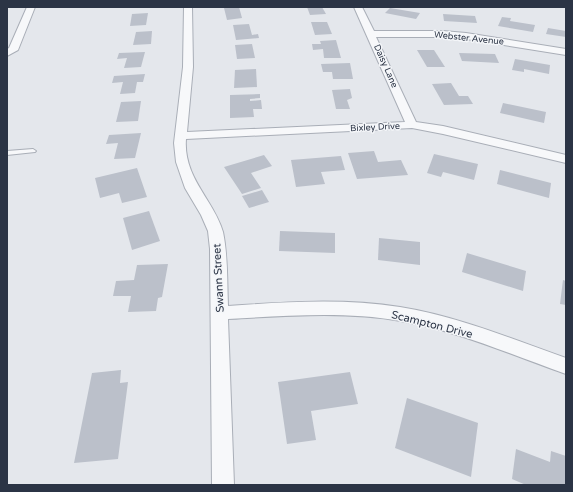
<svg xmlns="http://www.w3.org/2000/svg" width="573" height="492" font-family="'Varela Round',sans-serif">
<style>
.building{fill:#bbc0ca}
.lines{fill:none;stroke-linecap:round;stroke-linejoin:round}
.lane-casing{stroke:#a9aeb7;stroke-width:2}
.street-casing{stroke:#a9aeb7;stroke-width:2}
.lane{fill:#f7f8fa;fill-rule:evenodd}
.street{fill:#f7f8fa;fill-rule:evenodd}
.labels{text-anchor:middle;stroke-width:3;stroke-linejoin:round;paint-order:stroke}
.far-street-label{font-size:9px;fill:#2b3445;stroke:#f4f6f9}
.street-label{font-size:11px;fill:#2b3445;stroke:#f4f6f9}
</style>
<rect width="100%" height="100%" fill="#e4e7ec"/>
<g class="building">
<polygon points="239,7 242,18 227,20 224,8"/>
<polygon points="307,7 322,7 326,14 310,15"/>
<polygon points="390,8 420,13 416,19 385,13"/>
<polygon points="148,13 146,25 130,26 132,14"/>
<polygon points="443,14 475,16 477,23 444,21"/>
<polygon points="502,17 511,18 510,21 535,25 533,32 498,26"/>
<polygon points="311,22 327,22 332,34 315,35"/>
<polygon points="249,24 252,35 258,34 259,38 236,40 233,25"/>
<polygon points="548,28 566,31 566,37 546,34"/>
<polygon points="152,31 151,44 133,45 136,32"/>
<polygon points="336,40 341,58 324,58 323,49 313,50 312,44 321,44 320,41"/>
<polygon points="252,44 255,58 237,59 235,45"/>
<polygon points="417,50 434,50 445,67 427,67"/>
<polygon points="145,52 141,67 124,68 127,58 117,59 119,53"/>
<polygon points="459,53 495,54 499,63 462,61"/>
<polygon points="515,59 550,65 549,74 524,69 524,72 512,70"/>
<polygon points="350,63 353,79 333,79 332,72 323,72 321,64"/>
<polygon points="256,69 257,87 234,88 235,70"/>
<polygon points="145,74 143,82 137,82 135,93 120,94 123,82 112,83 114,76"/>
<polygon points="451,83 459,96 468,96 473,104 444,105 432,84"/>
<polygon points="350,89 352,98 347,100 350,109 336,109 332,90"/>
<polygon points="260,94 260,98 250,99 250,101 261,100 262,109 253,109 254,117 230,118 230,95"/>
<polygon points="141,101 138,121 116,122 121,102"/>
<polygon points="503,103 546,112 544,123 500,113"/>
<polygon points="141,133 135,158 114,159 118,143 106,144 109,135"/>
<polygon points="374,151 378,162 401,160 408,175 357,179 348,153"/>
<polygon points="434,154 478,164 474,180 443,172 441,177 427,173"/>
<polygon points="264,155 272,166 251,173 261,188 242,194 224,167"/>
<polygon points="341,156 345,170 321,172 325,184 296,187 291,160"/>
<polygon points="137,168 147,197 122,203 119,193 100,198 95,178"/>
<polygon points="500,170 551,183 549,198 497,184"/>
<polygon points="262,190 269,202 249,208 242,196"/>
<polygon points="149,211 160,241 132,250 123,218"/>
<polygon points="280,231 335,233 335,253 279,251"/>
<polygon points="379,238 420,242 420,265 378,260"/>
<polygon points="467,253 526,271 523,291 462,272"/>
<polygon points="168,264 162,297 158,298 156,311 128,312 131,296 113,296 116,281 134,280 137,265"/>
<polygon points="563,280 566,281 566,305 560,304"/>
<polygon points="121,370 120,383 128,382 118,459 74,463 92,373"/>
<polygon points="350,372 358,404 311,411 316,440 287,444 278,382"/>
<polygon points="407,398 478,423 471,477 395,448"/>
<polygon points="516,449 550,462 551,451 566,456 566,485 526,485 512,479"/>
</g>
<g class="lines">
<defs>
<polygon id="lane" points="33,149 36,151 35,152 7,155 7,151"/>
<g id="street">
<polygon points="27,7 35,7 18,50 7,56 7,49 9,48"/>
<path d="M184 7H192L193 67 187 132 405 122 354 7H362L374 31H443L466 33 566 49V55L466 39 443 37H376L416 122 443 126 566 155V163L443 134 412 128 186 139C183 178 214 200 223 232 228 256 227 282 228 306 285 302 343 298 400 307 457 316 512 339 566 358V374C512 355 458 331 401 321 344 311 285 316 228 319L234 485H212L210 249 208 231 201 215 185 188 176 162 174 143 183 67Z"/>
</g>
</defs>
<use href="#lane" class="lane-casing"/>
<use href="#street" class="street-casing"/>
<use href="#lane" class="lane"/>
<use href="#street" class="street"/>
</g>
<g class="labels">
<g class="far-street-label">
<text transform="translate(469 38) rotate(6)" y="3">Webster Avenue</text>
<text transform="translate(386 66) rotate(66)" y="3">Daisy Lane</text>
<text transform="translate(375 127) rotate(-3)" y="3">Bixley Drive</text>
</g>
<g class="street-label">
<text transform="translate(218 278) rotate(-93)" y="4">Swann Street</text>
<text transform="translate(432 324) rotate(14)" y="4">Scampton Drive</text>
</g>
</g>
<rect width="573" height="492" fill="none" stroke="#2b3445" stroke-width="16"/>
</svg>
